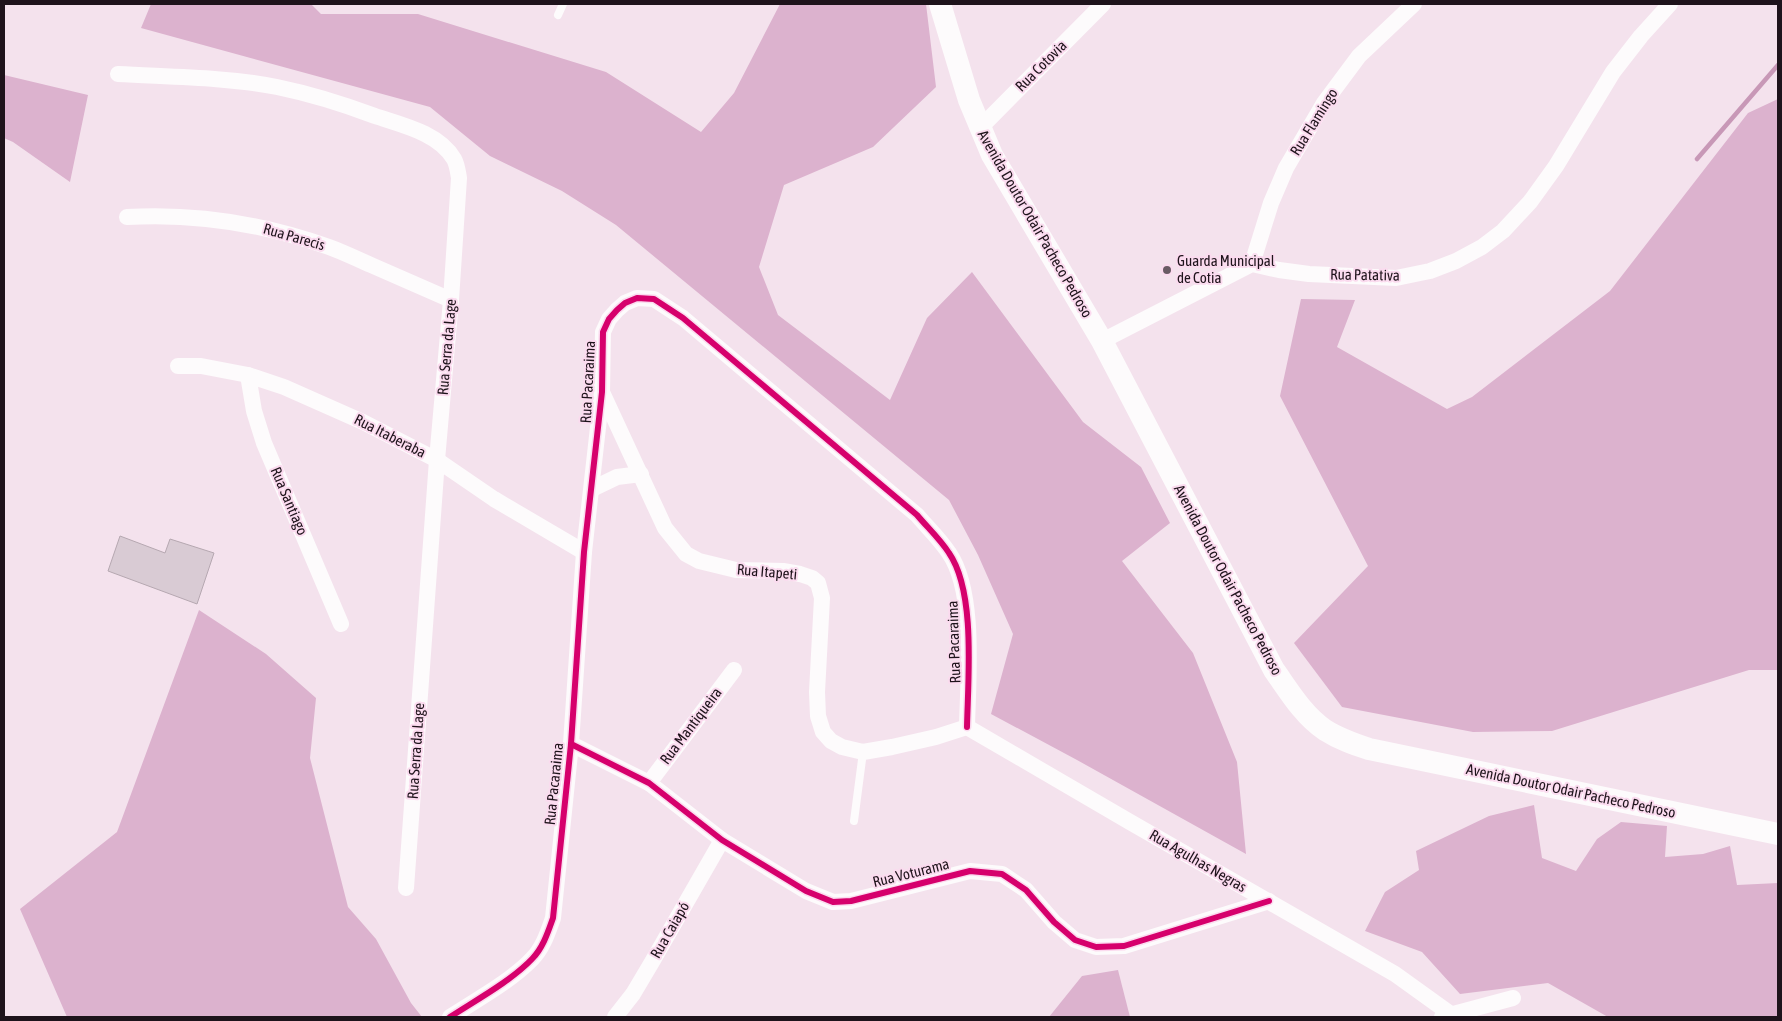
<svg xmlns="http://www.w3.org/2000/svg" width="1782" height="1021" font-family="'Asap Condensed',sans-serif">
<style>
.forest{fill:#dcb2ce}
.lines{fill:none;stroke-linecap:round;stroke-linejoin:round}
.stream{stroke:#c898b7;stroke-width:4.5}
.building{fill:#d9cbd4;stroke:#b6a8b1}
.lane{stroke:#fdfbfc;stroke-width:8}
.street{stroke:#fdfbfc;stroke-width:16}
.secondary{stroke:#fdfbfc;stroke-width:22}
.cycleway-casing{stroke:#fbdbef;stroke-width:9}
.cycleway{stroke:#d6006c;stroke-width:6}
.poi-dot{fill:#695b64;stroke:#fbdbef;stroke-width:2}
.labels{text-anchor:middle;stroke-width:4;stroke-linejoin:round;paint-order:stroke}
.street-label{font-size:15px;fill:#1e131b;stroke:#fbdbef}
.poi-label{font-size:15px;fill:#1e131b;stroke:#fbdbef;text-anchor:start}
</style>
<rect width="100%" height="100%" fill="#f4e2ed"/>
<g class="forest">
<polygon points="151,4 311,4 321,14 418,14 606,72 701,132 734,93 780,4 926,4 936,87 873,147 784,185 759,267 778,315 890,400 927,318 972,272 1083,422 1141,467 1170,523 1122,561 1193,653 1237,762 1246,854 1077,760 991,714 1013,634 978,555 949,500 616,225 562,191 490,156 430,107 141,28"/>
<polygon points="4,75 88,95 70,182 13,142 4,138"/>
<polygon points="1778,99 1778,670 1749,670 1552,731 1473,732 1342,707 1294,643 1368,566 1280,396 1301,299 1355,300 1337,347 1447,409 1472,397 1610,291 1748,113"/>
<polygon points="199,610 266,654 316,698 310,758 348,907 376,939 411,1003 422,1017 67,1017 20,909 117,832"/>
<polygon points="1534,805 1542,858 1576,871 1597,839 1621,822 1667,826 1665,857 1703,854 1730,846 1737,885 1778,883 1778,1017 1608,1017 1548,983 1460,994 1422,952 1365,931 1385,892 1419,870 1416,851 1489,816"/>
<polygon points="1118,970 1130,1017 1049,1017 1082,976"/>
</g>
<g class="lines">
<polyline class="stream" points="1697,159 1778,65"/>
</g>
<polygon class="building" points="120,536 165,553 170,539 214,553 197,604 108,571"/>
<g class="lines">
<g class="lane">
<polyline points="558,15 563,4"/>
<polyline points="854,821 863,752"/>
</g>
<g class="street">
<path d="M118 74C171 77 226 77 277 87 311 94 343 104 375 116 402 125 439 133 454 159 457 164 458 172 459 178L451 300 437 460 406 888"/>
<polyline points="980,128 1103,4"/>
<path d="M127 217C196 213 264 224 329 247 343 252 357 259 371 265 398 277 424 288 451 300"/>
<polyline points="1252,264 1271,203 1286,168 1324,103 1359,56 1414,4"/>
<polyline points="1102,341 1252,264 1279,270 1309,274 1396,278 1430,271 1456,261 1482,247 1503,231 1530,202 1556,166 1613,72 1641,36 1670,4"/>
<polyline points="178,366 201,366 248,375 284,387 363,422 437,460 494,499 584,552"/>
<polyline points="248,375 254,411 264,443 341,624"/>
<polyline points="602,392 665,528 686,554 699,561 736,570 783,571 800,574 812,578 818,583 822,598 817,692 818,716 823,732 831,741 842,747 863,752 892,747 936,737 967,727"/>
<polyline points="592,489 617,477 641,474"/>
<polyline points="967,727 1130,822 1395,974 1452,1015"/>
<polyline points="571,744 649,783 722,840 806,891 833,902 851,901 970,871 1002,874 1026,890 1054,922 1075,940 1096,947 1124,946 1269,901"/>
<polyline points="649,783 734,670"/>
<path d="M450 1017C476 1000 511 981 532 959 543 948 548 932 553 918L571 744 584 552 602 392 603 332 609 319 617 310 625 303 637 298 654 299 683 318 917 515C927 527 940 539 949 553 976 592 968 679 967 727"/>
<polyline points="615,1017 633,994 652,962 722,840"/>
<polyline points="1442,1017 1513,998"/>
</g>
<path class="secondary" d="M940 4 969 100 992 155 1102 341 1274 670C1289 691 1303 715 1325 730 1339 739 1354 744 1369 749L1778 834"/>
<defs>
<g id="cycleway">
<polyline points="571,744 649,783 722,840 806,891 833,902 851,901 970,871 1002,874 1026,890 1054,922 1075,940 1096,947 1124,946 1269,901"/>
<path d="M450 1017C476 1000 511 981 532 959 543 948 548 932 553 918L571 744 584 552 602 392 603 332 609 319 617 310 625 303 637 298 654 299 683 318 917 515C927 527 940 539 949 553 976 592 968 679 967 727"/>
</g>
</defs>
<use href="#cycleway" class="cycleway-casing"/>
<use href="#cycleway" class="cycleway"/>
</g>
<circle class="poi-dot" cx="1167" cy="270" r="5"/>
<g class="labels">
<g class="street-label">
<text transform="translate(1041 66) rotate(-45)" y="5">Rua Cotovia</text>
<text transform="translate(1314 122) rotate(-58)" y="5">Rua Flamingo</text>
<text transform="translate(1035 224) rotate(60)" y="5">Avenida Doutor Odair Pacheco Pedroso</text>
<text transform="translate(294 237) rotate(16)" y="5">Rua Parecis</text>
<text transform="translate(1365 275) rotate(1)" y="5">Rua Patativa</text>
<text transform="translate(447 347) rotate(-85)" y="5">Rua Serra da Lage</text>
<text transform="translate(588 382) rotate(-87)" y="5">Rua Pacaraima</text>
<text transform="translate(390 436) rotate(27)" y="5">Rua Itaberaba</text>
<text transform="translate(289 501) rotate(67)" y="5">Rua Santiago</text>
<text transform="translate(767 572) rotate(5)" y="5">Rua Itapeti</text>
<text transform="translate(1228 580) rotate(62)" y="5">Avenida Doutor Odair Pacheco Pedroso</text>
<text transform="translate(954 642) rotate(-92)" y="5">Rua Pacaraima</text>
<text transform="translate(691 726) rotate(-53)" y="5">Rua Mantiqueira</text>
<text transform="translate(416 751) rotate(-86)" y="5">Rua Serra da Lage</text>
<text transform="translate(554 784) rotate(-84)" y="5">Rua Pacaraima</text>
<text transform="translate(1571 791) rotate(12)" y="5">Avenida Doutor Odair Pacheco Pedroso</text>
<text transform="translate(1198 861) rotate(30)" y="5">Rua Agulhas Negras</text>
<text transform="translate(911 873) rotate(-14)" y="5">Rua Voturama</text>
<text transform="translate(670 930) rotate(-60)" y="5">Rua Caiapó</text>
</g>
<g class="poi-label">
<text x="1177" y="266">Guarda Municipal<tspan x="1177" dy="17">de Cotia</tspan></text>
</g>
</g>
<rect width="1782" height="1021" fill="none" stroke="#1e131b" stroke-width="10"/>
</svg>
